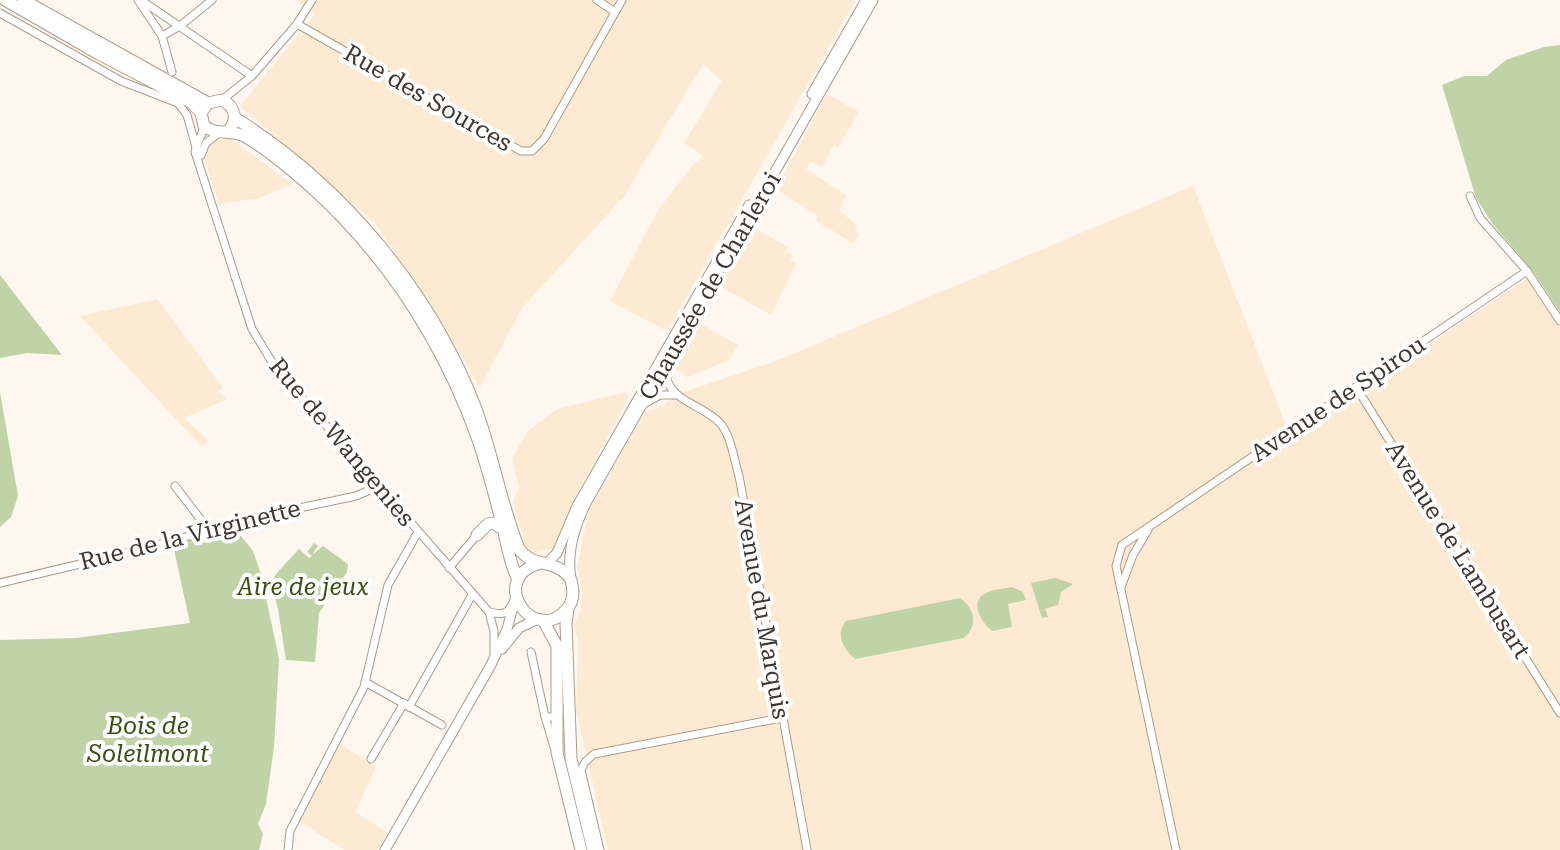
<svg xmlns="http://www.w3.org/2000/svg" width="1560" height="850" font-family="'Roboto Serif',serif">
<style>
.built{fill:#feead2}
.green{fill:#c0d3a6}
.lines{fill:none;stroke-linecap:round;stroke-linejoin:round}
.minor-casing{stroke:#aa9c8b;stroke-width:9}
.major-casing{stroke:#aa9c8b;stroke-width:11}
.highway-casing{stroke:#aa9c8b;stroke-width:13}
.minor{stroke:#fff;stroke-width:7}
.major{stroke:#fff;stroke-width:9}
.highway{stroke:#fff;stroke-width:11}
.labels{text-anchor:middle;stroke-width:8;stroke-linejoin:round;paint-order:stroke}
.street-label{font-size:24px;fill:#3d3730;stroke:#fff}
.park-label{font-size:24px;font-style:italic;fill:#3a4e10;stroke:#fff}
</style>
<rect width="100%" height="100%" fill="#fdf7f0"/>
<g class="built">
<polygon points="297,0 853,0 855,1 667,331 610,301 658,210 691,167 703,156 684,143 722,81 703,64 624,196 522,308 480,387 428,300 374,222 240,106 315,14"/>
<polygon points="827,94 859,112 838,147 834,144 822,167 811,161 806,169 846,195 839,210 857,226 855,230 859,234 853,243 816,221 818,216 776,189"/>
<polygon points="227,137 234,141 292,184 259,198 219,204 204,157 211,142"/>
<polygon points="1193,186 1291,438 1529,277 1560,328 1560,850 608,850 576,710 578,642 574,624 581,610 583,593 577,568 588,513 645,412 663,406 675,395 776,361"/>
<polygon points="754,228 788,247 784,256 788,252 793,255 790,260 796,263 771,315 720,286"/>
<polygon points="157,299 223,388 218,391 227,399 184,418 208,441 201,446 80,316"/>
<polygon points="699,323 738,345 729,360 687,377 673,367"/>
<polygon points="626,392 628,399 576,495 554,549 528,554 513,501 519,489 512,458 528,431 557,409"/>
<polygon points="337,742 376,767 355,812 387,832 377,850 345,850 297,820"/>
</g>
<g class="green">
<polygon points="1560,45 1560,312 1535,274 1492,223 1476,198 1442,85 1464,76 1487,76 1506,60 1544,47"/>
<polygon points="0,275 62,355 27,353 0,358"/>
<polygon points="0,392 18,496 11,517 0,527"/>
<polygon points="233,526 253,551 261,574 279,659 274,747 266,804 258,824 263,834 259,850 0,850 0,640 76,638 190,623 173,545"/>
<polygon points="314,543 318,546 312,555 323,546 348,564 347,572 319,613 315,662 286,660 278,609 271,584 276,574 299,549 309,558 312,556 307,552"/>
<polygon points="1055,578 1073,584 1061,592 1058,605 1045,609 1048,617 1042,618 1031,583"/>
<path d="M1012 587 1023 592 1026 600 1008 604 1012 627 992 631C982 623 968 602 986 593 993 589 1004 589 1012 587Z"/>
<path d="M960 598C974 608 979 625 964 638L855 659C843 649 835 634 846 621Z"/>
</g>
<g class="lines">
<defs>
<g id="minor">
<polyline points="138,0 162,36 172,72"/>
<polyline points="141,0 252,76"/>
<polyline points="597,0 615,12"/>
<polyline points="0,13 121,81 178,103 187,115 196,147 202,153"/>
<polyline points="297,24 521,151 532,151 544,139 622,0"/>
<polyline points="162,36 180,26 212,0"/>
<polyline points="222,100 252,76 297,24 312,0"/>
<path d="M204 126C202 136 197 142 195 152L252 329 275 367 489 612 494 631V654"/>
<polyline points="201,155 206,143 219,133"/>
<polyline points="1470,196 1480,218 1527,271 1560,321"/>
<path d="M666 366C663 401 699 402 719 422 731 434 734 460 739 476L807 850"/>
<polyline points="1356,387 1560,713"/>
<polyline points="644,404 660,395 675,395"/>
<polyline points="175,486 208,529"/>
<polyline points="449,568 477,535"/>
<polyline points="0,583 143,549 252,518 356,496 379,486"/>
<polyline points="1121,587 1133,555 1148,530"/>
<path d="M489 612C499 614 506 616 511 606"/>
<polyline points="531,652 545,717"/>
<polyline points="365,682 442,725"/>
<polyline points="409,707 472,595"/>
<polyline points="554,747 545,717 555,717"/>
<polyline points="371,759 404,703"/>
<polyline points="288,850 290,831 364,687 388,585 418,532"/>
<polyline points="600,850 581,770 585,762 594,754 781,718"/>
<polyline points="1176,850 1116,566 1122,545 1527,271"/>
</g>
<g id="major">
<polyline points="812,94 866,0"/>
<polyline points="547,563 557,553 577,506 749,205"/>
<path d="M571 578C566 552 575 526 586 503L873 0"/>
<polyline points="502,649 519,628 538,619"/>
<polyline points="385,850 491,665 507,629 516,596"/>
</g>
<g id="highway">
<polyline points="5,0 99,54 191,102 201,113"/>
<polyline points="23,0 208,103"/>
<path d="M235 118C342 185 431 291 476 409 493 455 501 504 519 549 533 569 558 558 571 580 574 591 574 602 566 610 533 647 486 577 541 563"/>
<path d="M228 131C238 121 236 107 222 100L208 103 201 113 204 126C217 136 230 129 244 136 268 149 292 170 312 188 387 256 441 339 476 434 487 465 495 496 503 528 507 545 510 564 518 580"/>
<polyline points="477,535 488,524 493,523 503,529"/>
<polyline points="568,608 566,624 571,759 593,850"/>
<polyline points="543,620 557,646 557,752 581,850"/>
</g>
</defs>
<use href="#minor" class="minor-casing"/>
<use href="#major" class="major-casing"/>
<use href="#highway" class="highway-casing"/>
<use href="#minor" class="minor"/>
<use href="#major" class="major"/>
<use href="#highway" class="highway"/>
</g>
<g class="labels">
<g class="street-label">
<text transform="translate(428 98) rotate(30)" y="8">Rue des Sources</text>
<text transform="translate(710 286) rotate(-60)" y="8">Chaussée de Charleroi</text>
<text transform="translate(1338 399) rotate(-34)" y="8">Avenue de Spirou</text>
<text transform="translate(342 442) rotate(50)" y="8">Rue de Wangenies</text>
<text transform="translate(190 535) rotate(-14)" y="8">Rue de la Virginette</text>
<text transform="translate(1458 550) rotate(58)" y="8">Avenue de Lambusart</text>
<text transform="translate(762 609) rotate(80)" y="8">Avenue du Marquis</text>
</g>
<g class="park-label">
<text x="303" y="595">Aire de jeux</text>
<text x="148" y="734">Bois de<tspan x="148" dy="28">Soleilmont</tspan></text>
</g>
</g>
</svg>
